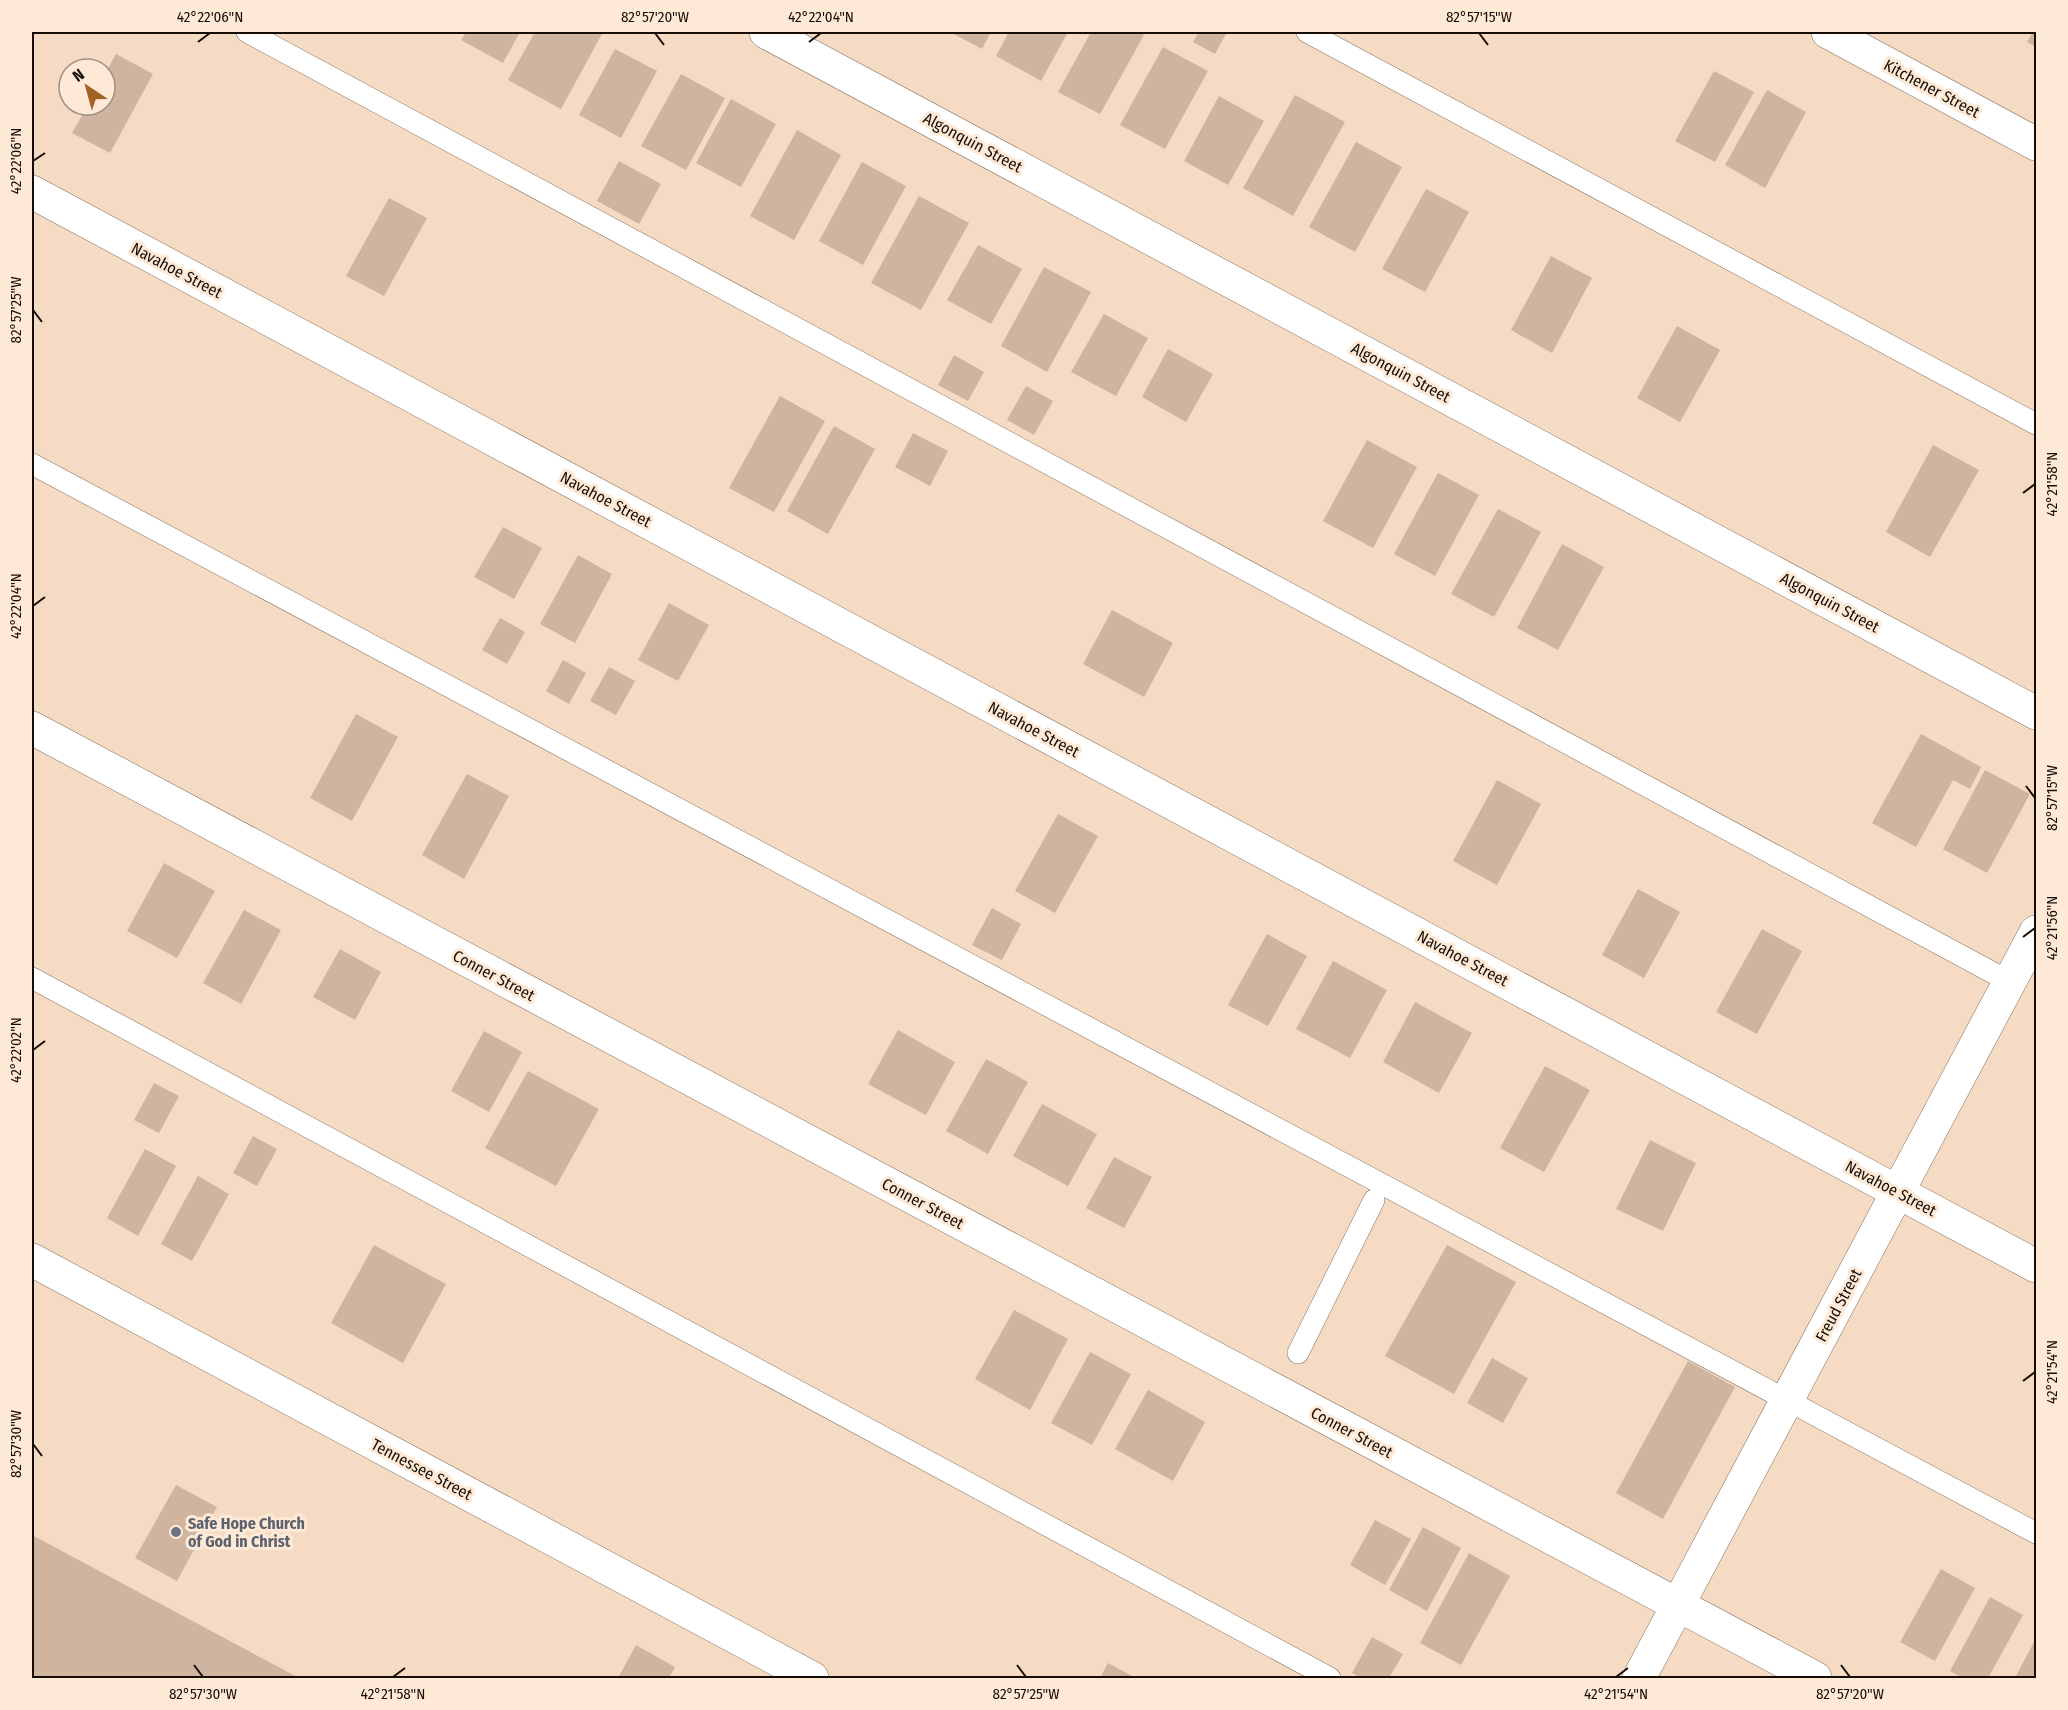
<svg xmlns="http://www.w3.org/2000/svg" width="2068" height="1710" font-family="'Fira Sans Condensed',sans-serif">
<style>
.building{fill:#cfb5a0}
.lines{fill:none;stroke-linecap:round;stroke-linejoin:round}
.lane-casing{stroke:#8a735f;stroke-width:22}
.street-casing{stroke:#8a735f;stroke-width:34}
.secondary-casing{stroke:#8a735f;stroke-width:34}
.lane{stroke:#fff;stroke-width:21}
.street{stroke:#fff;stroke-width:33}
.secondary{stroke:#fff;stroke-width:33}
.ticks{fill:none;stroke:#150d06;stroke-width:2}
.worship-dot{fill:#6b7280;stroke:#fee9d7;stroke-width:2}
.labels{text-anchor:middle;stroke-width:6;stroke-linejoin:round;paint-order:stroke}
.street-label{font-size:16px;fill:#150d06;stroke:#fee9d7}
.worship-label{font-size:16px;font-weight:bold;fill:#5b616d;stroke:#fee9d7;text-anchor:start}
.neatline{fill:none;stroke:#150d06;stroke-width:2}
.ticks-label{font-size:15px;text-anchor:middle;fill:#150d06}
</style>
<rect width="100%" height="100%" fill="#f5dac4"/>
<g class="building">
<polygon points="466,32 520,32 503,63 461,40"/>
<polygon points="535,32 603,32 561,109 508,80"/>
<polygon points="950,32 991,32 982,49"/>
<polygon points="1009,32 1068,32 1041,81 996,56"/>
<polygon points="1091,32 1137,32 1144,35 1100,114 1058,92"/>
<polygon points="1199,32 1227,32 1215,54 1193,42"/>
<polygon points="2033,32 2036,32 2036,47 2027,42"/>
<polygon points="1163,47 1208,71 1165,149 1120,125"/>
<polygon points="615,49 657,71 621,138 579,115"/>
<polygon points="116,54 153,74 110,153 72,133 88,105 105,105 105,74"/>
<polygon points="1714,71 1754,92 1715,162 1675,141"/>
<polygon points="681,74 725,98 686,170 641,146"/>
<polygon points="1767,90 1806,112 1765,188 1725,165"/>
<polygon points="1295,95 1345,122 1293,216 1243,188"/>
<polygon points="1219,96 1264,121 1228,185 1184,161"/>
<polygon points="731,99 776,124 741,187 696,163"/>
<polygon points="797,130 841,155 794,240 750,216"/>
<polygon points="1356,142 1402,167 1355,252 1309,227"/>
<polygon points="619,161 661,184 639,224 597,201"/>
<polygon points="862,162 906,186 863,265 819,241"/>
<polygon points="1426,189 1469,212 1425,292 1382,269"/>
<polygon points="919,196 969,223 921,310 871,283"/>
<polygon points="389,198 427,218 384,296 346,276"/>
<polygon points="978,245 1022,269 991,324 947,300"/>
<polygon points="1551,256 1592,278 1552,353 1511,330"/>
<polygon points="1044,267 1091,292 1047,372 1001,346"/>
<polygon points="1104,314 1148,338 1116,396 1071,372"/>
<polygon points="1677,326 1720,350 1680,422 1637,398"/>
<polygon points="1168,349 1213,374 1186,422 1142,397"/>
<polygon points="954,355 984,372 968,401 938,385"/>
<polygon points="1026,386 1053,401 1034,435 1007,420"/>
<polygon points="780,396 825,421 774,512 729,488"/>
<polygon points="834,426 875,449 828,534 787,511"/>
<polygon points="913,433 948,451 930,486 895,467"/>
<polygon points="1367,440 1417,467 1373,548 1323,521"/>
<polygon points="1933,445 1979,470 1930,557 1886,532"/>
<polygon points="1438,473 1479,495 1435,576 1394,554"/>
<polygon points="1498,509 1541,532 1494,617 1451,594"/>
<polygon points="503,527 542,548 514,599 474,577"/>
<polygon points="1562,544 1604,567 1558,650 1517,628"/>
<polygon points="578,555 612,574 575,643 540,624"/>
<polygon points="669,603 709,625 678,681 638,660"/>
<polygon points="1112,610 1173,643 1144,697 1083,664"/>
<polygon points="500,618 525,632 507,664 482,650"/>
<polygon points="563,660 586,673 569,704 546,691"/>
<polygon points="609,667 635,681 616,715 590,701"/>
<polygon points="356,714 398,737 352,821 310,798"/>
<polygon points="1921,734 1981,767 1970,789 1953,780 1916,847 1872,823"/>
<polygon points="1985,770 2030,794 1987,873 1943,849"/>
<polygon points="467,774 509,796 464,879 422,855"/>
<polygon points="1497,780 1541,804 1497,885 1453,861"/>
<polygon points="1058,814 1098,836 1055,913 1015,891"/>
<polygon points="164,863 215,891 177,958 127,931"/>
<polygon points="1638,889 1680,912 1644,978 1602,955"/>
<polygon points="992,908 1021,924 1002,960 972,945"/>
<polygon points="244,910 281,930 241,1004 203,983"/>
<polygon points="1762,929 1802,951 1757,1034 1716,1012"/>
<polygon points="1267,934 1307,956 1268,1026 1228,1005"/>
<polygon points="340,949 381,972 355,1020 313,997"/>
<polygon points="1333,961 1387,990 1350,1058 1296,1029"/>
<polygon points="1415,1002 1472,1033 1439,1093 1383,1062"/>
<polygon points="898,1030 955,1062 926,1115 868,1084"/>
<polygon points="484,1031 522,1052 489,1112 451,1091"/>
<polygon points="986,1059 1028,1082 988,1154 946,1131"/>
<polygon points="1545,1066 1590,1090 1544,1172 1500,1148"/>
<polygon points="528,1071 599,1109 556,1186 485,1148"/>
<polygon points="154,1083 179,1096 159,1133 134,1120"/>
<polygon points="1042,1104 1097,1134 1068,1186 1013,1156"/>
<polygon points="253,1136 277,1149 257,1186 233,1173"/>
<polygon points="1650,1140 1696,1163 1663,1231 1616,1209"/>
<polygon points="145,1149 176,1166 138,1236 107,1218"/>
<polygon points="1114,1157 1152,1177 1124,1228 1086,1208"/>
<polygon points="198,1176 229,1194 192,1261 161,1244"/>
<polygon points="374,1245 446,1284 403,1363 331,1323"/>
<polygon points="1447,1245 1516,1282 1454,1394 1385,1356"/>
<polygon points="1014,1310 1068,1339 1030,1410 975,1379"/>
<polygon points="1090,1352 1131,1374 1092,1445 1051,1423"/>
<polygon points="1492,1358 1528,1378 1503,1423 1467,1403"/>
<polygon points="1688,1361 1735,1387 1663,1519 1616,1493"/>
<polygon points="1148,1390 1205,1422 1173,1481 1115,1449"/>
<polygon points="176,1485 217,1507 177,1581 135,1558"/>
<polygon points="1375,1520 1411,1539 1385,1585 1350,1565"/>
<polygon points="1423,1527 1461,1548 1427,1611 1389,1590"/>
<polygon points="32,1535 299,1678 32,1678"/>
<polygon points="1469,1553 1510,1576 1461,1665 1420,1643"/>
<polygon points="1941,1569 1975,1588 1935,1661 1900,1642"/>
<polygon points="1990,1597 2023,1615 1988,1678 1963,1678 1950,1671"/>
<polygon points="1372,1637 1403,1654 1389,1678 1362,1678 1352,1673"/>
<polygon points="2036,1638 2036,1678 2015,1678"/>
<polygon points="636,1645 675,1667 669,1678 618,1678"/>
<polygon points="1108,1663 1136,1678 1100,1678"/>
</g>
<g class="lines">
<defs>
<g id="lane">
<polyline points="247,32 2010,982"/>
<polyline points="1307,32 2036,424"/>
<polyline points="32,464 2036,1533"/>
<polyline points="32,978 1330,1678"/>
<polyline points="1298,1353 1374,1200"/>
</g>
<g id="street">
<polyline points="766,32 2036,713"/>
<polyline points="1828,32 2036,144"/>
<polyline points="32,192 2036,1266"/>
<polyline points="32,728 1815,1678"/>
<polyline points="32,1260 812,1678"/>
</g>
<polyline id="secondary" points="1639,1678 2036,932"/>
</defs>
<use href="#lane" class="lane-casing"/>
<use href="#street" class="street-casing"/>
<use href="#secondary" class="secondary-casing"/>
<use href="#lane" class="lane"/>
<use href="#street" class="street"/>
<use href="#secondary" class="secondary"/>
</g>
<path class="ticks" d="M655 33 664 45M1479 33 1488 45M198 42 210 33M809 42 821 33M33 161 45 153M33 310 42 322M2023 493 2035 484M33 606 45 597M2026 786 2035 798M2023 937 2035 928M33 1050 45 1041M2023 1381 2035 1372M33 1444 42 1456M194 1665 203 1677M1017 1665 1026 1677M1841 1665 1850 1677M393 1677 405 1668M1616 1677 1628 1668"/>
<circle class="worship-dot" cx="176" cy="1532" r="6"/>
<g class="labels">
<g class="street-label">
<text transform="translate(1932 88) rotate(28)" y="6">Kitchener Street</text>
<text transform="translate(973 142) rotate(28)" y="6">Algonquin Street</text>
<text transform="translate(177 270) rotate(28)" y="6">Navahoe Street</text>
<text transform="translate(1401 372) rotate(28)" y="6">Algonquin Street</text>
<text transform="translate(606 499) rotate(28)" y="6">Navahoe Street</text>
<text transform="translate(1830 602) rotate(28)" y="6">Algonquin Street</text>
<text transform="translate(1034 729) rotate(28)" y="6">Navahoe Street</text>
<text transform="translate(1463 958) rotate(28)" y="6">Navahoe Street</text>
<text transform="translate(494 975) rotate(28)" y="6">Conner Street</text>
<text transform="translate(1891 1188) rotate(28)" y="6">Navahoe Street</text>
<text transform="translate(923 1203) rotate(28)" y="6">Conner Street</text>
<text transform="translate(1838 1305) rotate(-62)" y="6">Freud Street</text>
<text transform="translate(1352 1432) rotate(28)" y="6">Conner Street</text>
<text transform="translate(422 1469) rotate(28)" y="6">Tennessee Street</text>
</g>
<g class="worship-label">
<text x="188" y="1529">Safe Hope Church<tspan x="188" dy="18">of God in Christ</tspan></text>
</g>
</g>
<rect width="2068" height="1710" fill="none" stroke="#fee9d7" stroke-width="66"/>
<g transform="translate(87 87) rotate(324)"><circle r="28" fill="#fee9d7" stroke="#a19183" stroke-width="1.5"/>
<path d="M0-4.5L10 22L0 15L-10 22Z" fill="#a06227"/>
<text y="-9" font-size="16" font-weight="bold" text-anchor="middle" fill="#150d06">N</text>
</g>
<rect x="33" y="33" width="2002" height="1644" class="neatline"/>
<g class="ticks-label">
<text x="210" y="22">42°22'06"N</text>
<text x="655" y="22">82°57'20"W</text>
<text x="821" y="22">42°22'04"N</text>
<text x="1479" y="22">82°57'15"W</text>
<text transform="translate(16 161) rotate(-90)" y="5">42°22'06"N</text>
<text transform="translate(16 310) rotate(-90)" y="5">82°57'25"W</text>
<text transform="translate(2052 484) rotate(-90)" y="5">42°21'58"N</text>
<text transform="translate(16 606) rotate(-90)" y="5">42°22'04"N</text>
<text transform="translate(2052 798) rotate(-90)" y="5">82°57'15"W</text>
<text transform="translate(2052 928) rotate(-90)" y="5">42°21'56"N</text>
<text transform="translate(16 1050) rotate(-90)" y="5">42°22'02"N</text>
<text transform="translate(2052 1372) rotate(-90)" y="5">42°21'54"N</text>
<text transform="translate(16 1444) rotate(-90)" y="5">82°57'30"W</text>
<text x="203" y="1699">82°57'30"W</text>
<text x="393" y="1699">42°21'58"N</text>
<text x="1026" y="1699">82°57'25"W</text>
<text x="1616" y="1699">42°21'54"N</text>
<text x="1850" y="1699">82°57'20"W</text>
</g>
</svg>
